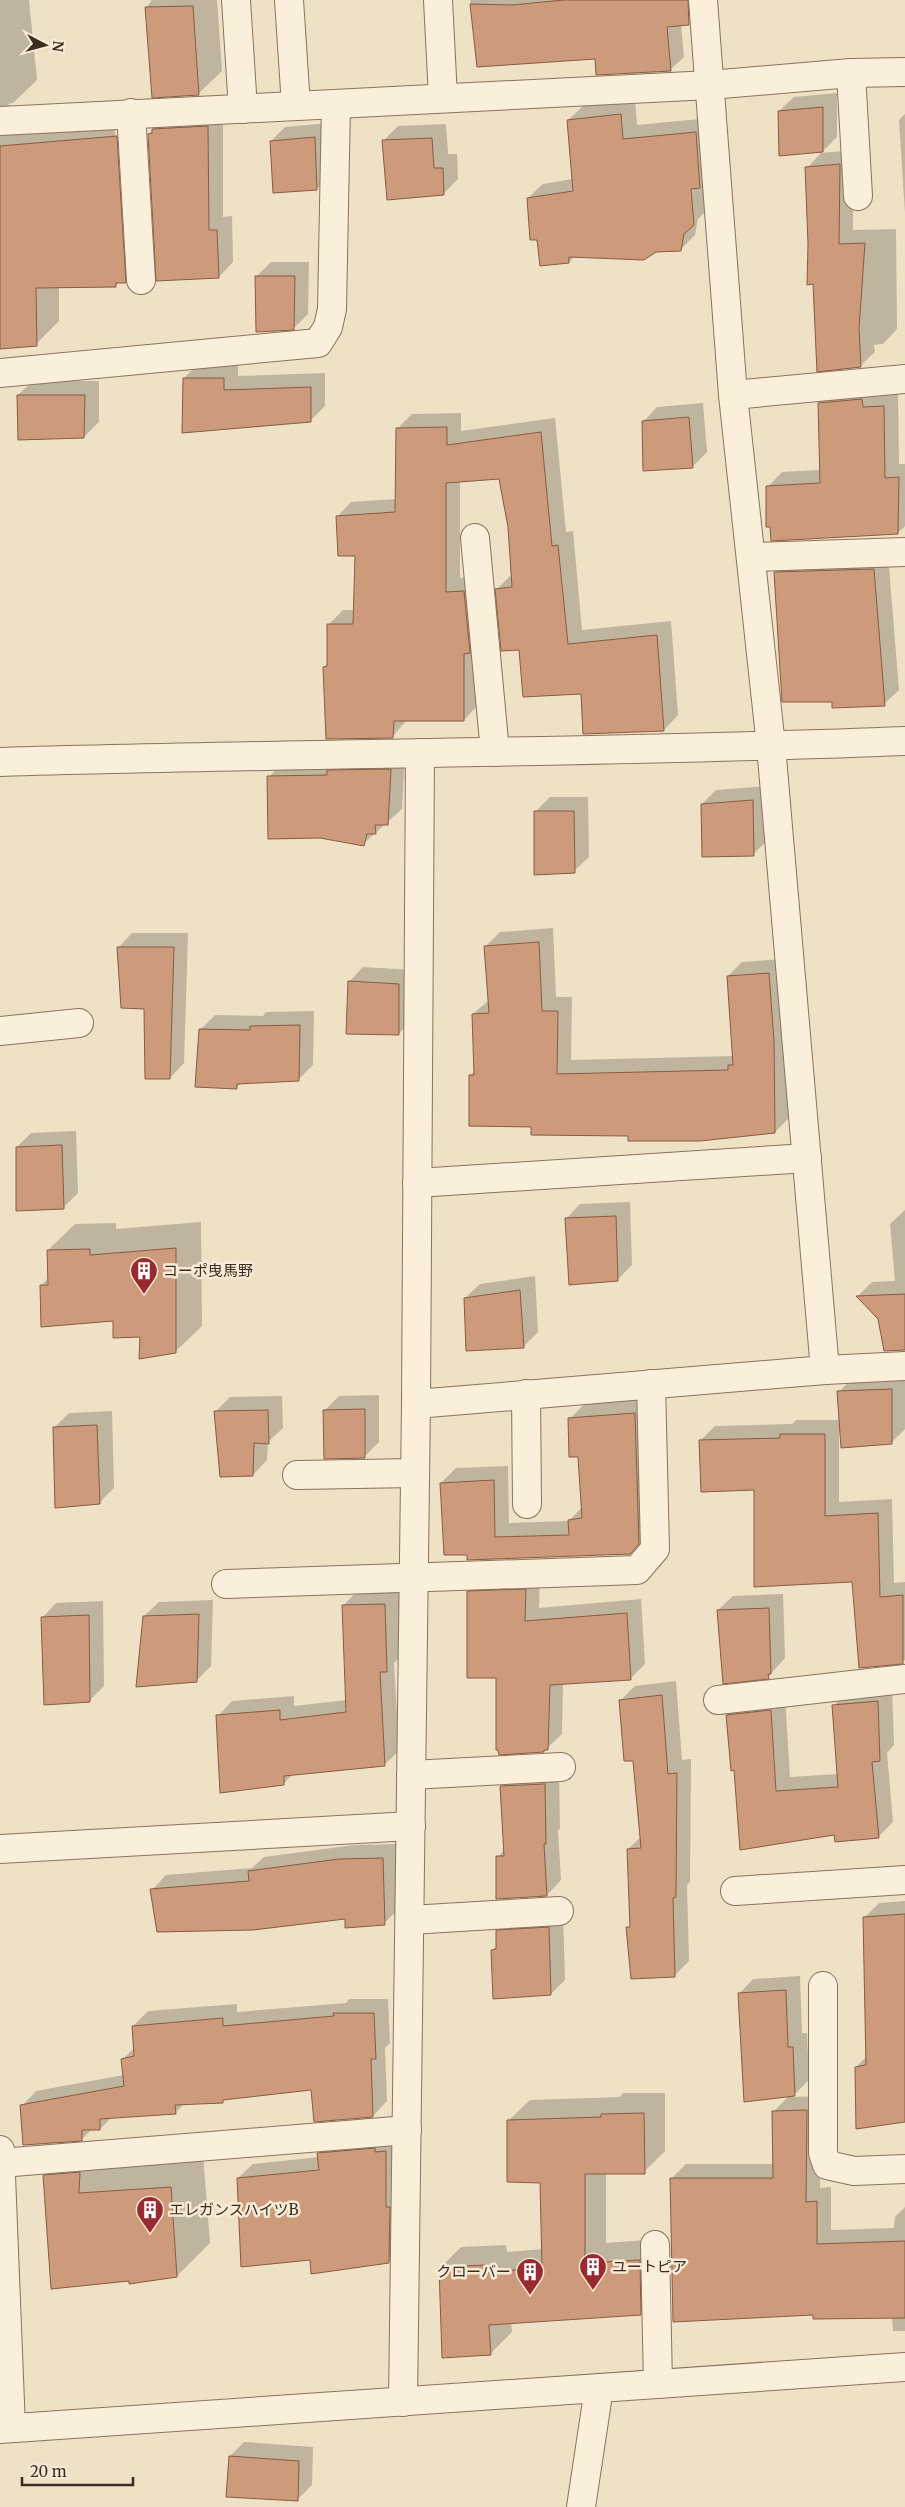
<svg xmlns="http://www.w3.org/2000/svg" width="905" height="2507" font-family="Merriweather,'Noto Sans JP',serif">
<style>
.shadow{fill:#0003;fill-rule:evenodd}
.building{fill:#cd9b7c;stroke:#895b41}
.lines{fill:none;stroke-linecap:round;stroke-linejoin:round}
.minor-casing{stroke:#8a735c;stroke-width:30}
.minor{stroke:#f9efda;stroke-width:28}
.labels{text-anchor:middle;stroke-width:5;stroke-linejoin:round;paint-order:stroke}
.poi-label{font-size:15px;fill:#3a2c1f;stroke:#f6ebd6;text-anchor:start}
</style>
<rect width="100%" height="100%" fill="#efe1c6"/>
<g class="shadow">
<path d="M0 0H29L37 80 13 103 8 104 16 112 140 114 149 258 125 282H119L115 286 59 287V321L36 344 0 348ZM115 130H118L126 264H124Z"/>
<polygon points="152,0 217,0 222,71 198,94 146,8"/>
<polygon points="470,0 696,0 697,11 681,24 684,57 670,70 596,57 478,66"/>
<polygon points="837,93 837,137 823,151 779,111 794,97"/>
<polygon points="635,100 637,125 710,118 708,209 698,219 695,235 680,250 575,256 569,262 538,238 528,198 543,184 573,179 568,120 583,106"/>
<polygon points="223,112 223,217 232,216 233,262 219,277 149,134 168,115"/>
<polygon points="905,114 905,213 899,120"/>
<polygon points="329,123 331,174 317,189 271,141 285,127"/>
<polygon points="446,124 448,154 457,154 458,179 443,194 383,141 398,126"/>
<polygon points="854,150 853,230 896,229 897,329 883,344 874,345 875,352 860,366 810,244 807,168 821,153"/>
<polygon points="271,262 309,262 308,314 294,328 256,277"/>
<polygon points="198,364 238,364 238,376 325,373 325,406 311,420 184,378"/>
<polygon points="33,381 99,381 99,422 84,437 18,395"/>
<polygon points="834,389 898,392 899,464 905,464 905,526 898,533 768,487 782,472 821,470 819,403"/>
<polygon points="703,403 707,452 692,467 643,422 657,407"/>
<polygon points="461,413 461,431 555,418 566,532 573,531 582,630 671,621 678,715 664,730 582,693 520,648 497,589 511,575 509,526 500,477 460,481 460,578 478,577 478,705 464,720 407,720 392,737 324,667 329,663 328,625 343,610 355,610 356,555 337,517 351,502 396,499 397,429 412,414"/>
<polygon points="888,555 899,690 884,704 775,572 790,558"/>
<polygon points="405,755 402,809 363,844 269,777 283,762"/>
<polygon points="767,786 768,840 753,854 702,804 716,790"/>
<polygon points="550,797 588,797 589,857 574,871 535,812"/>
<polygon points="553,928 556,997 572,997 571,1060 734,1056 728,976 742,962 783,959 789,1118 775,1132 629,1135 532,1126 470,1075 475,1071 473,1014 489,1000 485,947 500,932"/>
<polygon points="132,933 188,933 184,1063 170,1078 146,1007 118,948"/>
<polygon points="363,967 413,970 413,1020 398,1034 349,982"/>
<polygon points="314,1011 313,1065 298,1080 242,1082 236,1088 200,1030 215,1015 263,1016 266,1012"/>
<polygon points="76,1131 78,1193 63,1208 17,1147 31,1133"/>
<polygon points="630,1202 632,1265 618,1279 566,1219 580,1204"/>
<polygon points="905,1210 905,1338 879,1318 858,1296 872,1282 895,1281 890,1224"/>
<polygon points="201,1222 202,1326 175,1352 141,1336 114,1320 41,1286 49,1277 48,1250 75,1224 116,1223 116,1229"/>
<polygon points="535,1276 538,1332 523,1347 465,1298 480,1284"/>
<polygon points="905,1375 905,1429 892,1442 839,1433 839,1502 892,1499 894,1583 905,1582 905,1660 902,1662 853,1581 756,1489 700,1441 715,1426 792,1424 796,1420 841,1420 839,1392 853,1377"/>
<polygon points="379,1395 379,1442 364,1457 324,1411 339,1396"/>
<polygon points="282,1396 283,1428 268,1442 267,1460 253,1475 216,1411 230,1397"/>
<polygon points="649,1399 644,1538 629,1553 468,1553 441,1483 456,1468 508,1466 509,1523 569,1521 582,1507 579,1456 570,1419 584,1404"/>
<polygon points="112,1411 114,1488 100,1502 54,1428 69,1413"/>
<polygon points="540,1575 539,1608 641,1599 645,1664 630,1679 563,1683 562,1734 544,1751 497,1677 468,1592 483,1577"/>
<polygon points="399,1590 401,1656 394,1663 399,1751 384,1765 293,1774 284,1783 218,1716 232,1701 294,1696 294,1706 347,1700 343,1606 357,1591"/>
<polygon points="783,1594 785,1658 768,1677 718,1610 733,1596"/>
<polygon points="213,1600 211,1666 196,1681 144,1616 159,1602"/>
<polygon points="103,1601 104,1686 89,1701 42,1618 56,1603"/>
<polygon points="676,1681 682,1760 691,1759 690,1882 687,1885 689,1961 674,1976 627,1928 632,1924 628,1849 642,1836 635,1760 621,1700 635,1686"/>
<polygon points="892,1687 894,1745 887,1753 893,1822 878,1837 836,1834 735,1769 728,1715 742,1701 785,1696 790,1777 838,1774 833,1706 848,1691"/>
<polygon points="559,1770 560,1829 558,1830 561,1880 547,1895 498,1857 505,1849 502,1786 516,1772"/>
<polygon points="397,1844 399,1909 384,1923 152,1890 166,1875 252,1868 264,1857 354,1845"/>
<polygon points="905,1901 905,2121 856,2067 867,2056 864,1918 879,1903"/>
<polygon points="563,1913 565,1980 551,1994 493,1950 497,1946 497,1931 512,1916"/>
<polygon points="800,1976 802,2033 807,2033 809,2080 792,2097 821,2096 820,2188 831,2187 831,2230 894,2228 895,2217 905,2207 905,2331 893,2331 892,2317 814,2314 672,2178 686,2164 774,2164 774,2111 790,2095 739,1994 753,1979"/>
<polygon points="349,1999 388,1999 390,2043 385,2048 387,2101 373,2116 312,2089 226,2098 222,2102 185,2103 175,2113 112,2117 100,2129 92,2129 81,2140 22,2106 36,2091 124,2075 123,2059 135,2047 133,2026 148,2011 237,2004 237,2012 346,2003"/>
<polygon points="623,2093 665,2093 665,2151 644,2172 606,2173 606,2243 660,2239 662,2293 640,2314 511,2322 512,2332 491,2353 440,2268 461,2247 506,2245 507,2252 543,2249 541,2182 508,2121 530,2100 620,2097"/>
<polygon points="400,2137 403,2247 389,2262 311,2258 238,2178 253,2164 319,2157 318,2153 333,2139"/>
<polygon points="113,2140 111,2161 203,2154 210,2243 177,2276 45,2176 78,2143"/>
<polygon points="244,2442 313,2447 312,2485 297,2500 230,2456"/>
</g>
<g class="building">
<polygon points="564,0 688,0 689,25 667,27 671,71 596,75 595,59 477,67 470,4 512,5"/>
<polygon points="193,6 199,95 152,98 145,7"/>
<polygon points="823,107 823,152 779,156 778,111"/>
<polygon points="621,114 623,139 696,132 700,188 691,189 694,225 684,234 681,251 656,252 644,260 569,257 569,263 540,266 537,240 530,240 527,198 573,191 567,120"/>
<polygon points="208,126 209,230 217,230 219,278 156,281 148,134 152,133 152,129"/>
<polygon points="117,136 126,283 116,283 116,287 36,288 37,346 0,349 0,146"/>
<polygon points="315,137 317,190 273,193 270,141"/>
<polygon points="432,138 434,168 443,168 444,195 387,200 382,140"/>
<polygon points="840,164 839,244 865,243 859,329 861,367 817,372 813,284 807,285 808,244 805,167"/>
<polygon points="255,276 295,276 294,330 256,332"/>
<polygon points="183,378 224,378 224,390 311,387 311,422 182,433"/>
<polygon points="17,395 85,395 84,438 18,440"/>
<polygon points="862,399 863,407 884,406 885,478 899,477 898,534 771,541 770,527 766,527 766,486 820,483 818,403"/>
<polygon points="689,417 693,468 643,471 642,421"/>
<polygon points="447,427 447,445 541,432 552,546 558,545 568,644 657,635 664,731 583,734 581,694 523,697 519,650 501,651 495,589 512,587 508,527 499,479 446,483 446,592 464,591 470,653 464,654 464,721 394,721 393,738 326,739 323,667 327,666 327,624 353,624 355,556 338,556 336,516 395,512 396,428"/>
<polygon points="874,569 885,706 832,708 832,702 782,702 774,572"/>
<polygon points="391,769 388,825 375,825 376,834 367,834 364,846 320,838 268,839 267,776 327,775 327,770"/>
<polygon points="753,800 754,856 702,857 701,804"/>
<polygon points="534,811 574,811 575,873 534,875"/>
<polygon points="539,942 542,1011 558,1011 557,1074 728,1070 728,1065 733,1065 727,976 769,973 774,1040 775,1133 700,1141 628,1141 628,1136 531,1135 531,1127 469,1126 469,1075 474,1075 472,1014 489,1013 484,946"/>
<polygon points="117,947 174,947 170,1079 145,1079 144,1009 121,1008"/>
<polygon points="348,981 399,984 399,1035 346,1034"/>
<polygon points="300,1025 299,1081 237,1084 237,1089 195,1087 199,1029 250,1030 250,1026"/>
<polygon points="62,1145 64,1209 16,1211 16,1147"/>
<polygon points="616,1216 618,1281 569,1285 565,1218"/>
<polygon points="176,1248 176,1353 139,1359 140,1337 113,1338 113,1321 41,1327 40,1285 48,1285 47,1250 90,1249 90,1255"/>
<polygon points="520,1290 524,1348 466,1351 464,1298"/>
<polygon points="905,1294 905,1350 884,1351 878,1319 856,1296"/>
<polygon points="892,1389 892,1444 841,1448 837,1391"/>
<polygon points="365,1409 365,1458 324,1459 323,1410"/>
<polygon points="268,1410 269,1444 254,1443 253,1476 220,1477 214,1411"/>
<polygon points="635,1413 639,1544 630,1554 467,1560 467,1555 444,1555 440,1483 494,1480 495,1537 569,1535 568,1520 582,1518 578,1457 569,1457 568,1418"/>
<polygon points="97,1425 100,1504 55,1508 53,1427"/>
<polygon points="780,1434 825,1434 825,1516 878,1513 880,1597 903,1595 903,1664 859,1668 852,1582 754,1587 754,1490 701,1492 699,1440 780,1438"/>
<polygon points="526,1589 525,1621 627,1613 631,1680 550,1685 548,1750 544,1750 544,1752 499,1755 498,1750 496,1750 496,1678 467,1678 467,1591"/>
<polygon points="385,1604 387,1672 380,1672 385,1766 284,1776 284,1785 220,1793 216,1715 280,1710 280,1720 346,1712 342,1605"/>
<polygon points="769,1608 771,1674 768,1674 769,1679 723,1684 717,1610"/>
<polygon points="199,1614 197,1682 136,1687 143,1616"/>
<polygon points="89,1615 90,1702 44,1705 41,1617"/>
<polygon points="662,1695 668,1774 677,1773 676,1897 673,1898 675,1977 631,1979 626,1927 630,1927 627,1849 641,1848 633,1761 624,1761 619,1700"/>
<polygon points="878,1701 880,1761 872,1762 879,1838 835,1842 834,1835 740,1850 734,1770 731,1771 726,1715 771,1710 776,1791 838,1787 832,1705"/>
<polygon points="545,1784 546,1844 544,1844 547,1896 496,1899 496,1856 504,1856 500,1786"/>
<polygon points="383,1858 385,1925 345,1928 345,1919 253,1930 157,1932 150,1889 249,1881 248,1871 339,1859"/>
<polygon points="905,1914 905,2122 856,2129 855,2067 866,2065 863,1917"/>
<polygon points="549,1927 551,1995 493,1999 491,1950 496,1949 496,1930"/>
<polygon points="786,1990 788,2047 793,2047 795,2096 744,2102 738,1993"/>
<polygon points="333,2013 374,2013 376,2059 371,2059 373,2117 314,2122 311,2090 223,2100 223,2103 175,2105 176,2114 100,2119 100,2130 82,2130 82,2141 23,2145 20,2105 124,2086 121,2059 134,2056 132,2026 223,2018 223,2026 334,2016"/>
<polygon points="807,2110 806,2202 817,2201 817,2244 905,2241 905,2318 813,2319 813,2315 673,2322 670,2178 773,2178 772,2111"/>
<polygon points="644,2113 645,2174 585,2174 585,2263 640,2260 641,2315 489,2325 491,2355 442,2358 439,2267 486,2265 486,2273 542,2267 540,2183 507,2182 507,2120 601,2117 601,2114"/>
<polygon points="375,2148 375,2152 386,2151 386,2207 390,2207 389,2263 311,2274 310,2260 241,2267 237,2178 319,2170 317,2153"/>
<polygon points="80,2172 79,2193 171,2187 177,2277 129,2284 129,2281 51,2289 43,2175"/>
<polygon points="229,2456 299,2461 298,2501 226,2497"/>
</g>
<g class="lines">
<defs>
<g id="minor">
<polyline points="236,0 243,109"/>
<polyline points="289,0 296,106"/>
<polyline points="438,0 443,97"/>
<polyline points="703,0 733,395 771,746 825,1370"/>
<polyline points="851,73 858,196"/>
<polyline points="131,113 141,280"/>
<polyline points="0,121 710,85 851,73 905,72"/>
<polyline points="0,373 318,343 328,327 332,309 336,104"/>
<polyline points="733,395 905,379"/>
<polyline points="475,538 495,752"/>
<polyline points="751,557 905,552"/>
<path d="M0 762C302 753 603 753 905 741"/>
<polyline points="0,1031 79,1023"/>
<polyline points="417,1183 807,1158"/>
<polyline points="526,1394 527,1504"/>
<polyline points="416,1404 825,1370 905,1366"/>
<polyline points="297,1475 415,1473"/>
<polyline points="226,1584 637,1570 655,1549 651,1384"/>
<polyline points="718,1700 905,1679"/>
<polyline points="411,1775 561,1767"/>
<polyline points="0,1849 411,1826"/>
<polyline points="735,1891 905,1880"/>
<polyline points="410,1920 559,1911"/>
<polyline points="823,1986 823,2153 827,2165 854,2171 905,2169"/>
<polyline points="0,2150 11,2428"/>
<polyline points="1,2163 407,2130"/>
<polyline points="655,2245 658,2384"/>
<polyline points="403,2402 416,1404 420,753"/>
<polyline points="0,2429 905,2367"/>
<polyline points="581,2507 599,2388"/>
</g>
</defs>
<use href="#minor" class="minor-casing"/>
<use href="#minor" class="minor"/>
</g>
<defs>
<symbol id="building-pin" viewBox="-11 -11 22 30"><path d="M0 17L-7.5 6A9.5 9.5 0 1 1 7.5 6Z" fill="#992b30" stroke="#f6ebd6"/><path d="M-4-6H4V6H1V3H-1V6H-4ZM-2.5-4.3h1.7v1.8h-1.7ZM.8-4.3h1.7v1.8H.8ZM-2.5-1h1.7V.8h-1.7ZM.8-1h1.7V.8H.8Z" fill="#fff"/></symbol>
</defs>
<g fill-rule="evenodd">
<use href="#building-pin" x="128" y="1255" width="32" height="43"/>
<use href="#building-pin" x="134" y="2194" width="32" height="43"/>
<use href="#building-pin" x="577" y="2251" width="32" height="43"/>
<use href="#building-pin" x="514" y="2256" width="32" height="43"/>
</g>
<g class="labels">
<g class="poi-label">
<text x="163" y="1276">コーポ曳馬野</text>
<text x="169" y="2215">エレガンスハイツB</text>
<text x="612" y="2272">ユートピア</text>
<text x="511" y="2277" text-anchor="end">クローバー</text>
</g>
</g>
<g transform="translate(45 45) rotate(96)" stroke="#f6ebd6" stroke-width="4" paint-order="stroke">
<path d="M0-4L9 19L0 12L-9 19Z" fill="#3a2c1f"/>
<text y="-8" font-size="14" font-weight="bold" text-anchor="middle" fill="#3a2c1f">N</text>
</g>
<path d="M22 2477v8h111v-8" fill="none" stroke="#3a2c1f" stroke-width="2.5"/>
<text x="30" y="2477" font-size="15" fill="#3a2c1f" stroke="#f6ebd6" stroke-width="4" paint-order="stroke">20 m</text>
</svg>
